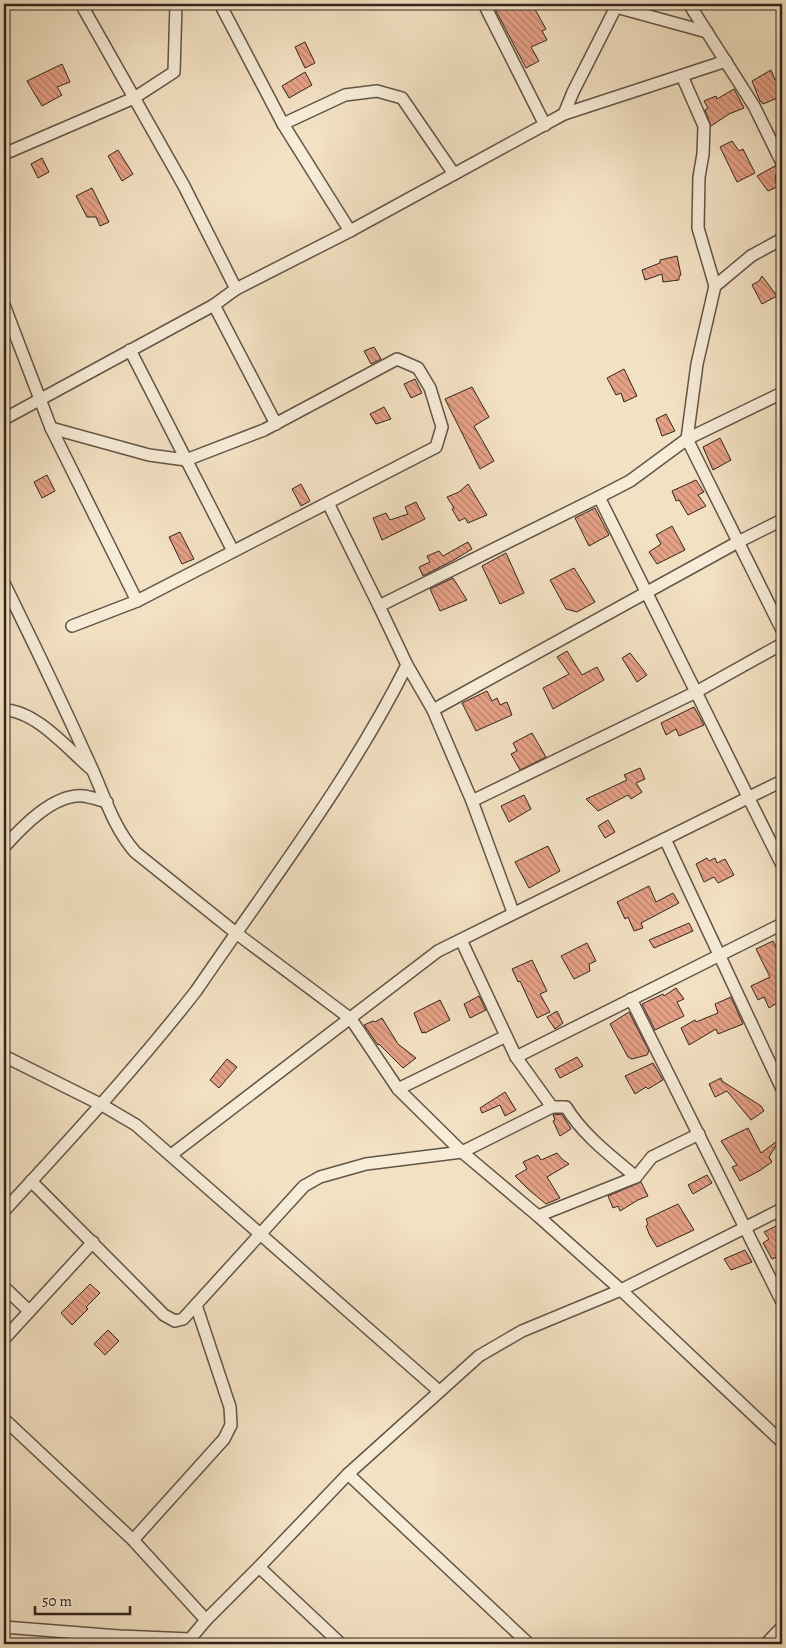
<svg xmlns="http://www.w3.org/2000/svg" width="786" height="1648" font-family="Alegreya,serif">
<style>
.building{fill:url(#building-back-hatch);stroke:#33261d}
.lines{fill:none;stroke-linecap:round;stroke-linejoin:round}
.street-casing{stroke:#635546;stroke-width:14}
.street{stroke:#f7ecd8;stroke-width:11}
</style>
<defs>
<pattern id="building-back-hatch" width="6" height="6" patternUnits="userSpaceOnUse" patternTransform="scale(1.25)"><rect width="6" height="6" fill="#e6a187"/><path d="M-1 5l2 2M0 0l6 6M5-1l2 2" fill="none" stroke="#bb836e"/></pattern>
</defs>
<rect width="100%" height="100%" fill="#f3e1c3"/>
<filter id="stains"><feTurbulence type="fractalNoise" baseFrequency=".004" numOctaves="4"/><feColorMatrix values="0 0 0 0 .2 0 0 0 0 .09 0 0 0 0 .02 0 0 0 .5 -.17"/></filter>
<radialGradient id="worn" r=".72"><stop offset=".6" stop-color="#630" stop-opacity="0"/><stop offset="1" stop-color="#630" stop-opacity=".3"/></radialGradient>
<g class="building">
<polygon points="500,4 532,4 546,29 542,31 547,40 531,47 539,61 526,68 494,7"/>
<polygon points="305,42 315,63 305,68 295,47"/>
<polygon points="62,64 70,82 57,87 62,95 42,106 27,81"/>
<polygon points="771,70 775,80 782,77 782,96 763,104 760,101 752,81"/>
<polygon points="305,72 312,85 289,98 282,86"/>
<polygon points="734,89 744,108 729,114 711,126 705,110 708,108 704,101 716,96 717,99"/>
<polygon points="732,141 739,151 743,149 755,173 737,182 720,147"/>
<polygon points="118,150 133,174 122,181 108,156"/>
<polygon points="42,158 49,172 38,178 31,164"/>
<polygon points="775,166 779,170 775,177 777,187 768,191 757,176"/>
<polygon points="92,188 109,222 100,226 96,217 87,217 76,196"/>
<polygon points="677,256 681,275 679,276 679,280 663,282 662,274 645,280 642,270 660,263 660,260"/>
<polygon points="762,276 777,296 762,304 752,285 759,281"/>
<polygon points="374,347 381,359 371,364 364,351"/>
<polygon points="624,369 637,396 624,402 621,393 616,395 607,378"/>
<polygon points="415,379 422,393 411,398 404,384"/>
<polygon points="472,387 489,417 474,426 494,461 480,469 445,399"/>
<polygon points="384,407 391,419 376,424 370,414"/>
<polygon points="666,414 675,431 662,436 656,419"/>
<polygon points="720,438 731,460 713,470 703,447"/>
<polygon points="47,475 55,491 42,498 34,482"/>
<polygon points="696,480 704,492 698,495 706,506 688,515 679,500 676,501 672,491"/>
<polygon points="301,484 310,501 301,506 292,489"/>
<polygon points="468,484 487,515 468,523 465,518 459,521 452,509 454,508 447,497 459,492"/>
<polygon points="416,502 425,519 382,540 373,518 386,513 390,520 408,514 405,507"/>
<polygon points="595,508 609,535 589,546 575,518"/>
<polygon points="672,526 685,550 657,564 649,552 661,544 656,535"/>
<polygon points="180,532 194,559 182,564 169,537"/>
<polygon points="468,542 472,549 452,561 423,576 419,567 430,562 427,556 439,551 443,556"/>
<polygon points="506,553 524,593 500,604 482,566"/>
<polygon points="574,568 595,602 577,612 566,609 550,580"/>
<polygon points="453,578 467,600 440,611 430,589"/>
<polygon points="567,651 582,675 597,667 604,680 553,709 543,688 569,674 557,657"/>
<polygon points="630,653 647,675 637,682 622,658"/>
<polygon points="487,691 492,701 497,698 500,705 507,702 512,715 476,731 462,703"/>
<polygon points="694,707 704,725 679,736 676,729 666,735 661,723"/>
<polygon points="532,733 546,757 520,770 511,754 517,751 513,743"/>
<polygon points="640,768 645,779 636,783 642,792 631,799 628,795 598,811 586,799 627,780 624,775"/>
<polygon points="524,795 531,809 509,822 501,806"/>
<polygon points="608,820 615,832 605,838 598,826"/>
<polygon points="548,846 560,871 529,888 515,862"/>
<polygon points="707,858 709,861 715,858 717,863 725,859 734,875 718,883 714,877 704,882 696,864"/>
<polygon points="649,886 656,902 673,893 679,903 641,923 643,928 634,931 628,917 625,919 617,902"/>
<polygon points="689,923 693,931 654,948 649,940"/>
<polygon points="773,941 782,960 782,1000 769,1008 764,997 758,1000 751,986 770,977 756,949"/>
<polygon points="587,943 596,961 589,964 590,971 574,979 561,956"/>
<polygon points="532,960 547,991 540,994 550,1012 537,1018 520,981 518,982 512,969"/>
<polygon points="676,988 684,999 677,1002 684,1016 655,1030 642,1004 663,994 664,996"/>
<polygon points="479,996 486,1010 470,1018 464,1004"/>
<polygon points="731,997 743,1024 718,1034 716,1029 689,1045 681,1028 695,1020 696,1022 718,1013 715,1004"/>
<polygon points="440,1000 450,1020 425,1033 425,1032 422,1033 414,1013"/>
<polygon points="557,1011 563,1023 555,1029 547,1017"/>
<polygon points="629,1012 649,1051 647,1055 632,1059 628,1057 610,1024"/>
<polygon points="382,1018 398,1044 416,1058 403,1068 379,1044 378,1045 364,1025 373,1021 375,1022"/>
<polygon points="577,1057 583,1066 560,1078 555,1069"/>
<polygon points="227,1059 237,1067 219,1088 210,1080"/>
<polygon points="653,1063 663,1080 648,1089 646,1087 635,1094 625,1076"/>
<polygon points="721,1078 722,1081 761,1106 764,1111 751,1120 727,1091 715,1097 709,1084"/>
<polygon points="505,1092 516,1110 505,1116 500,1105 482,1113 480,1108"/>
<polygon points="562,1114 571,1129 560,1136 553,1121 555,1120 553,1115"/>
<polygon points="748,1128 761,1153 780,1139 769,1157 772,1162 759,1171 740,1181 732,1167 737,1165 721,1141"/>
<polygon points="557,1153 562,1159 569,1164 547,1177 560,1198 546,1204 529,1190 515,1176 527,1169 523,1162 538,1155 541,1160"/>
<polygon points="707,1175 712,1183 693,1194 688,1185"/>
<polygon points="641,1182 648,1196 638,1200 620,1211 618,1206 613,1208 608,1196"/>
<polygon points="678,1204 694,1230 657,1247 650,1236 646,1226 648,1224 646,1219"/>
<polygon points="778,1225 782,1232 782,1243 777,1245 782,1255 772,1259 763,1243 769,1239 764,1232"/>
<polygon points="745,1250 752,1262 731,1270 724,1259"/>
<polygon points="90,1284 100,1293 86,1307 88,1309 72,1325 61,1313"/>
<polygon points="108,1330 119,1341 105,1355 94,1344"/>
</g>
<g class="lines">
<defs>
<g id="street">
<polyline points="81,4 184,186 236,289"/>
<polyline points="220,4 283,124 350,231"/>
<polyline points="484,4 545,125"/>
<polyline points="614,4 616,7 707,32"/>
<polyline points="689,4 754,106 782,163"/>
<polyline points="682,76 704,126 703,154 699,177 698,228 715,286"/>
<polyline points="564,114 573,92 616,7"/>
<polyline points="283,124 345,95 377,91 402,98 454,174"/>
<polyline points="4,154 134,98 174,72 176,4"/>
<polyline points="782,239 751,256 715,286 697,364 687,439 782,630"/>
<polyline points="4,305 51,428 137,601"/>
<polyline points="214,305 276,424"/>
<polyline points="130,350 233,551"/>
<polyline points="782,393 687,439 630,481 599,497 782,865"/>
<polyline points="4,419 214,305 236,289 350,231 564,114 726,61"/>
<polyline points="51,428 149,455 186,460 264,430 397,359 418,368 430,388 442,427 436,447 137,601 72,626"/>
<polyline points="328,503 379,606"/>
<path d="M4 583C33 642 61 700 88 760 103 791 112 826 135 852L236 933 351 1019 398 1089 462 1152 538 1216 621 1290 782 1442"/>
<polyline points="407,665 433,710 472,801"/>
<path d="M4 710C35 710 68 749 90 768"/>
<polyline points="433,710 738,542 782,520"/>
<polyline points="665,839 782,1089"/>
<path d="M4 847C22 827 54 793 84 796 91 797 99 800 107 802"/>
<polyline points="513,912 472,801 696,692 782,644"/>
<polyline points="461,940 516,1057 552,1107"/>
<polyline points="631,999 782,1302"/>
<polyline points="4,1056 102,1105 136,1125 439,1391"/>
<polyline points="516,1057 782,924"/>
<polyline points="398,1089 506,1036"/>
<polyline points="171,1155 438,951 782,781"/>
<path d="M31 1181 164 1315 175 1321 183 1319 304 1186 320 1177 366 1164 462 1152 552 1107H566C583 1135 611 1156 636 1177"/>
<path d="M4 1211C70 1139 136 1068 196 991 269 884 349 781 407 665L379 606 599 497"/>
<polyline points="538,1216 636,1177 652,1157 699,1134"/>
<polyline points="4,1287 29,1311"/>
<polyline points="4,1339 93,1242"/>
<polyline points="4,1419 133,1540 206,1620"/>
<polyline points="348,1474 529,1644"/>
<polyline points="133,1540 224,1439 231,1425 230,1407 196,1305"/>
<polyline points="259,1567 341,1644"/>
<polyline points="4,1627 119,1636 191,1639"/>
<polyline points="186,1644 206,1620 259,1567 348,1474 479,1356 522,1331 621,1290 782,1209"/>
<polyline points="766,1644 782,1627"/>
</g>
</defs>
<use href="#street" class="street-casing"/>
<use href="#street" class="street"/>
</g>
<rect width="786" height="1648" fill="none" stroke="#f3e1c3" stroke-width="20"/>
<rect x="5" y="5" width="776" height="1638" fill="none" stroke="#33261d" stroke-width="2.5"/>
<rect x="10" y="10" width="766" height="1628" fill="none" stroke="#33261d"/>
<path d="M35 1606v8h95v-8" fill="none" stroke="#33261d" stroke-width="2.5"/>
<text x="42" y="1606" font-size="15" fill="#33261d" stroke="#f7ecd8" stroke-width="4" paint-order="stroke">50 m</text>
<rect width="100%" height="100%" filter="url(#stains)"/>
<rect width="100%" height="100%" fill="url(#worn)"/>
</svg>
